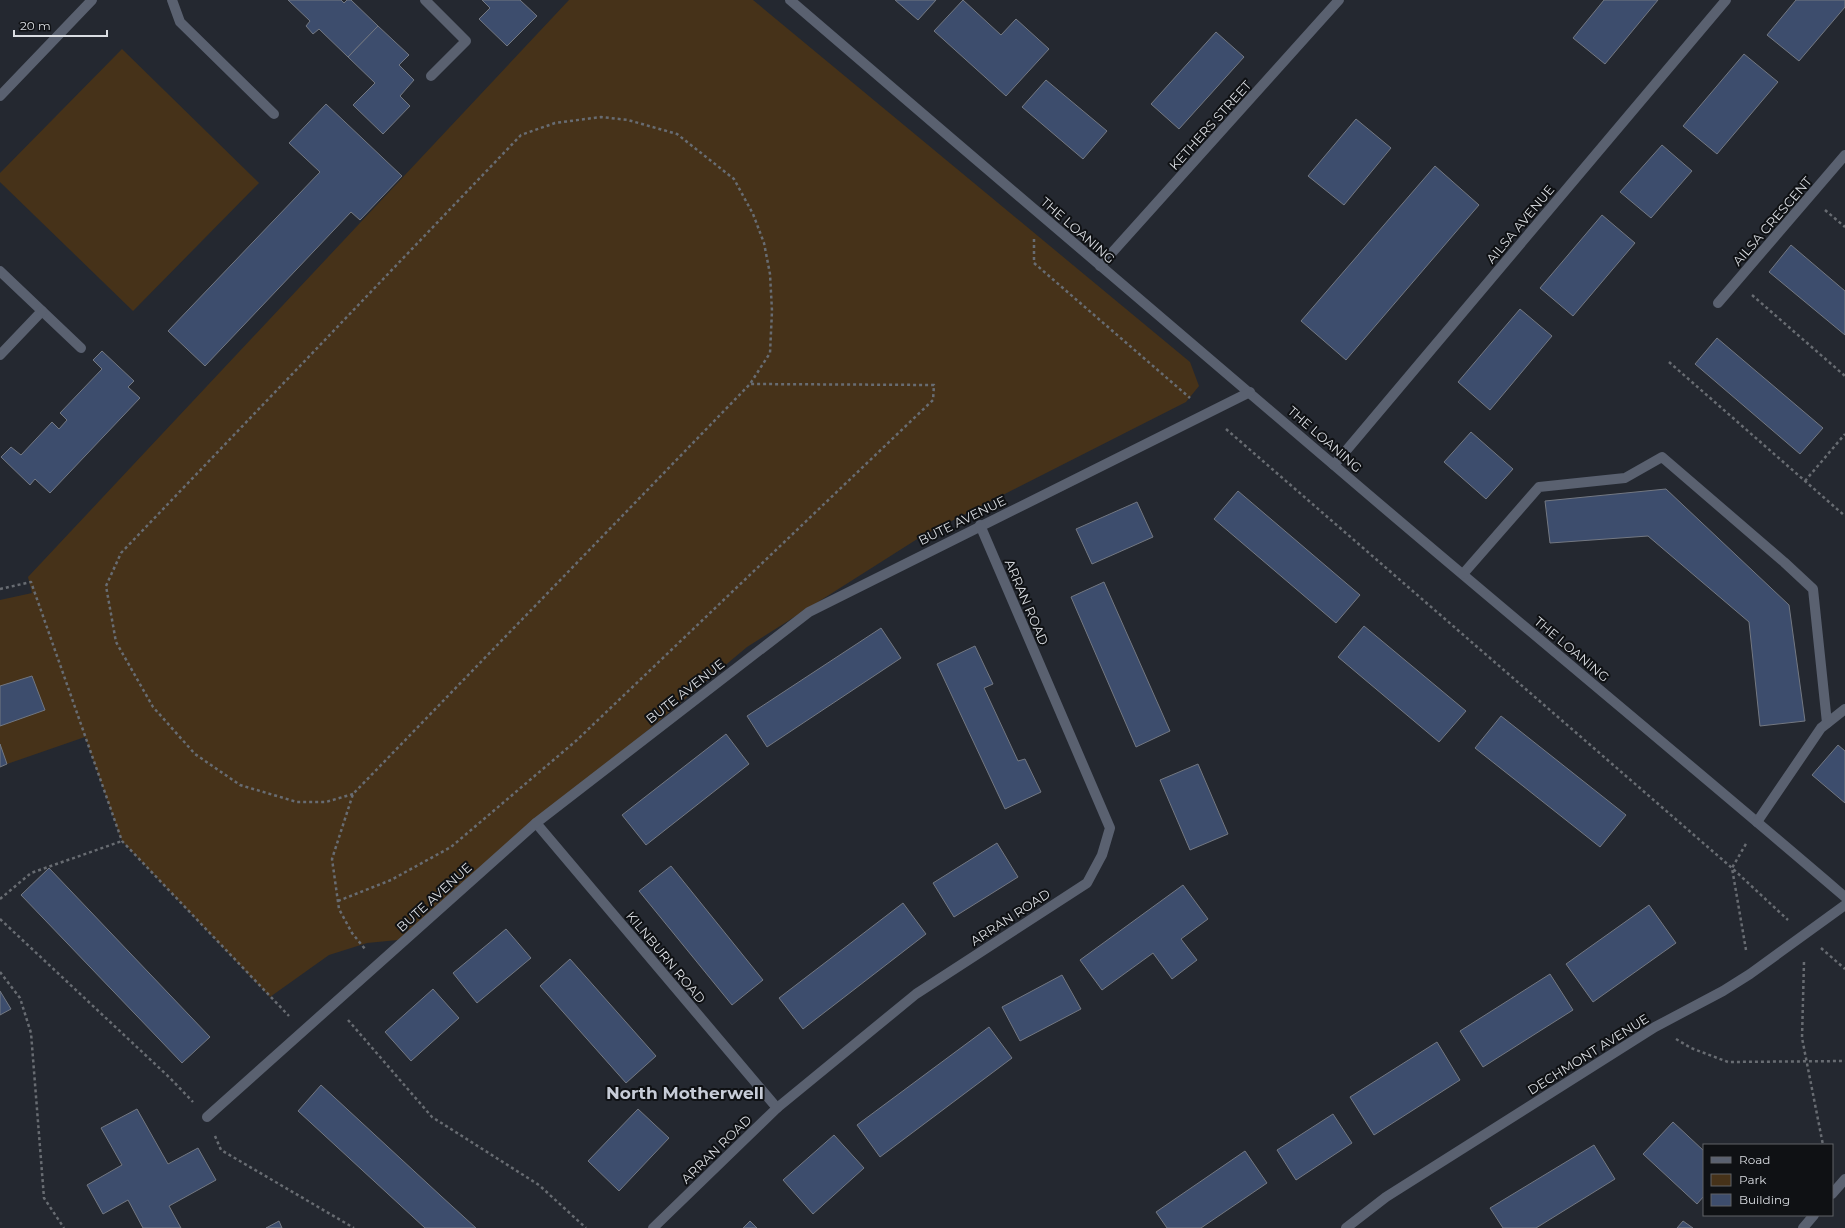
<svg xmlns="http://www.w3.org/2000/svg" width="1845" height="1228" font-family="Montserrat,sans-serif">
<style>
.green{fill:#463219}
.building{fill:#3d4d6d;stroke:#737882}
.lines{fill:none;stroke-linecap:round;stroke-linejoin:round}
.path{stroke:#686c72;stroke-width:2.5;stroke-dasharray:3 3;stroke-linecap:butt}
.minor{stroke:#5a6170;stroke-width:10}
.labels{text-anchor:middle;stroke-width:4;stroke-linejoin:round;paint-order:stroke}
.street-label{font-size:13px;fill:#dadde2;stroke:#0f1114}
.district-label{font-size:17px;font-weight:bold;fill:#c7ccd7;stroke:#0f1114}
</style>
<rect width="100%" height="100%" fill="#242830"/>
<g class="green">
<polygon points="569,0 753,0 1190,362 1199,386 1186,402 922,536 747,647 398,940 367,943 329,955 270,997 122,841 85,737 7,764 0,744 0,726 45,710 32,676 0,688 0,600 32,593 28,577"/>
<polygon points="122,49 259,183 133,311 0,182 0,173"/>
</g>
<g class="building">
<polygon points="288,0 341,0 344,3 347,0 351,0 378,26 348,57 319,29 313,34 306,26 310,21"/>
<polygon points="482,0 520,0 537,16 507,46 479,19 490,8"/>
<polygon points="895,0 936,0 918,20"/>
<polygon points="963,0 1001,35 1016,19 1049,49 1006,96 934,31"/>
<polygon points="1604,0 1658,0 1605,64 1573,38"/>
<polygon points="1796,0 1845,0 1845,7 1799,61 1767,35"/>
<polygon points="378,26 409,55 399,65 414,80 400,96 410,106 383,134 353,105 375,83 348,57"/>
<polygon points="1216,32 1244,57 1179,129 1151,104"/>
<polygon points="1744,54 1778,82 1717,154 1683,126"/>
<polygon points="1046,80 1107,131 1083,159 1022,107"/>
<polygon points="326,104 402,176 360,220 351,212 205,366 168,331 320,172 289,143"/>
<polygon points="1356,119 1391,148 1344,205 1308,176"/>
<polygon points="1662,145 1692,171 1651,218 1620,192"/>
<polygon points="1435,166 1479,205 1346,360 1301,321"/>
<polygon points="1602,215 1635,243 1573,316 1540,288"/>
<polygon points="1791,245 1845,291 1845,335 1769,272"/>
<polygon points="1520,309 1552,336 1490,410 1458,382"/>
<polygon points="1717,338 1823,428 1800,454 1695,364"/>
<polygon points="102,351 134,381 128,387 140,398 50,493 35,479 30,485 1,457 11,447 21,455 52,422 59,429 67,420 60,413 102,369 93,360"/>
<polygon points="1471,432 1513,469 1486,499 1444,462"/>
<polygon points="1666,489 1789,605 1805,721 1760,726 1749,622 1648,536 1550,543 1545,501"/>
<polygon points="1238,491 1360,595 1336,623 1214,519"/>
<polygon points="1137,502 1153,537 1092,564 1076,529"/>
<polygon points="1104,582 1170,731 1136,747 1071,597"/>
<polygon points="1364,626 1466,711 1439,742 1338,657"/>
<polygon points="881,628 901,658 767,747 747,716"/>
<polygon points="975,646 993,684 984,688 1018,761 1025,759 1041,792 1005,809 937,664"/>
<polygon points="32,676 45,710 0,726 0,686"/>
<polygon points="1501,716 1626,815 1600,847 1475,748"/>
<polygon points="726,734 749,764 646,845 622,815"/>
<polygon points="0,744 7,764 0,767"/>
<polygon points="1838,745 1845,751 1845,803 1812,775"/>
<polygon points="1198,764 1228,834 1190,850 1160,780"/>
<polygon points="997,843 1018,877 954,917 933,883"/>
<polygon points="671,866 763,980 732,1005 639,891"/>
<polygon points="49,868 210,1037 182,1063 21,895"/>
<polygon points="1183,885 1208,919 1181,939 1197,960 1172,979 1153,953 1102,990 1080,960"/>
<polygon points="903,903 926,934 803,1029 779,998"/>
<polygon points="1649,905 1676,943 1593,1002 1566,964"/>
<polygon points="506,929 531,958 477,1003 453,973"/>
<polygon points="570,959 656,1056 626,1083 540,986"/>
<polygon points="1550,974 1573,1010 1483,1067 1460,1031"/>
<polygon points="1062,975 1081,1009 1020,1041 1002,1007"/>
<polygon points="433,989 459,1018 411,1061 385,1032"/>
<polygon points="0,991 11,1009 0,1015"/>
<polygon points="989,1027 1012,1058 880,1157 857,1125"/>
<polygon points="1437,1042 1460,1080 1374,1135 1350,1097"/>
<polygon points="321,1085 441,1196 476,1228 425,1228 298,1111"/>
<polygon points="137,1109 168,1164 198,1148 216,1180 169,1206 181,1228 143,1228 128,1200 103,1214 87,1185 122,1165 101,1128"/>
<polygon points="638,1109 669,1138 619,1191 588,1161"/>
<polygon points="1333,1114 1352,1143 1296,1180 1277,1150"/>
<polygon points="1673,1122 1704,1151 1704,1196 1697,1204 1643,1154"/>
<polygon points="834,1135 864,1168 813,1214 783,1180"/>
<polygon points="1594,1145 1615,1179 1536,1228 1503,1228 1490,1208"/>
<polygon points="1245,1151 1267,1183 1201,1228 1167,1228 1156,1212"/>
<polygon points="279,1221 282,1228 266,1228"/>
<polygon points="750,1221 757,1228 743,1228"/>
<polygon points="1683,1221 1693,1228 1677,1228"/>
</g>
<g class="lines">
<g class="path">
<polyline points="1825,210 1845,227"/>
<polyline points="1034,239 1034,263 1190,398"/>
<polyline points="1752,295 1845,376"/>
<polyline points="1669,362 1845,516"/>
<polyline points="1226,429 1732,868 1788,920"/>
<polyline points="1805,481 1845,434"/>
<polyline points="0,589 31,582 122,841 289,1016"/>
<polyline points="353,794 326,802 297,802 240,785 195,754 153,707 116,642 106,586 121,553 521,135 555,123 601,117 628,120 677,134 734,179 753,214 764,243 770,274 772,311 770,353 750,384 353,794 332,859 339,909 352,933 365,949"/>
<polyline points="0,899 31,873 122,841"/>
<polyline points="338,901 391,880 451,847 577,740 933,400 934,385 751,384"/>
<polyline points="0,919 170,1078 193,1102"/>
<polyline points="1821,948 1845,969"/>
<polyline points="1746,950 1732,868 1747,842"/>
<polyline points="1804,962 1802,1038 1823,1145"/>
<polyline points="0,972 20,998 31,1033 44,1198 64,1228"/>
<polyline points="348,1020 432,1117 539,1185 586,1228"/>
<polyline points="1676,1039 1691,1048 1728,1062 1845,1061"/>
<polyline points="215,1136 221,1150 354,1228"/>
</g>
<g class="minor">
<polyline points="172,0 180,22 274,114"/>
<polyline points="425,0 466,41 431,76"/>
<path d="M790 0C971 156 1153 310 1335 466 1504 611 1676 752 1845 897"/>
<polyline points="0,96 92,0"/>
<polyline points="1100,266 1339,0"/>
<polyline points="0,271 81,348"/>
<polyline points="1718,303 1845,155"/>
<polyline points="0,355 42,311"/>
<polyline points="1334,465 1726,0"/>
<polyline points="1463,574 1539,487 1625,478 1662,457 1784,562 1813,589 1827,723"/>
<polyline points="1757,822 1821,728 1845,709"/>
<polyline points="536,823 777,1108"/>
<polyline points="207,1117 536,823 809,612 1250,392"/>
<polyline points="1832,1194 1845,1179"/>
<polyline points="653,1228 777,1108 916,994 1087,883 1102,855 1110,828 980,525"/>
<polyline points="1346,1228 1386,1197 1655,1027 1723,991 1750,974 1845,905"/>
<polyline points="1803,1228 1814,1215"/>
</g>
</g>
<g class="labels">
<g class="street-label">
<text transform="translate(1210 125) rotate(-48)" y="5">KETHERS STREET</text>
<text transform="translate(1772 221) rotate(-49)" y="5">AILSA CRESCENT</text>
<text transform="translate(1520 224) rotate(-50)" y="5">AILSA AVENUE</text>
<text transform="translate(1078 230) rotate(41)" y="5">THE LOANING</text>
<text transform="translate(1325 439) rotate(41)" y="5">THE LOANING</text>
<text transform="translate(962 520) rotate(-26)" y="5">BUTE AVENUE</text>
<text transform="translate(1027 602) rotate(67)" y="5">ARRAN ROAD</text>
<text transform="translate(1572 649) rotate(40)" y="5">THE LOANING</text>
<text transform="translate(685 691) rotate(-38)" y="5">BUTE AVENUE</text>
<text transform="translate(434 897) rotate(-42)" y="5">BUTE AVENUE</text>
<text transform="translate(1010 917) rotate(-33)" y="5">ARRAN ROAD</text>
<text transform="translate(666 957) rotate(50)" y="5">KILNBURN ROAD</text>
<text transform="translate(1588 1054) rotate(-32)" y="5">DECHMONT AVENUE</text>
<text transform="translate(716 1149) rotate(-44)" y="5">ARRAN ROAD</text>
</g>
<g class="district-label">
<text x="685" y="1099">North Motherwell</text>
</g>
</g>
<rect x="1703" y="1144" width="130" height="72" fill="#0f1114" stroke="#606366"/>
<rect x="1711" y="1157" width="20" height="6" fill="#5a6170" stroke="#606366"/>
<text x="1739" y="1164" font-size="12" fill="#dadde2">Road</text>
<rect x="1711" y="1174" width="20" height="12" fill="#463219" stroke="#606366"/>
<text x="1739" y="1184" font-size="12" fill="#dadde2">Park</text>
<rect x="1711" y="1194" width="20" height="12" fill="#3d4d6d" stroke="#606366"/>
<text x="1739" y="1204" font-size="12" fill="#dadde2">Building</text>
<path d="M14 30v6h93v-6" fill="none" stroke="#dadde2" stroke-width="2"/>
<text x="20" y="30" font-size="12" fill="#dadde2" stroke="#0f1114" stroke-width="3" paint-order="stroke">20 m</text>
</svg>
